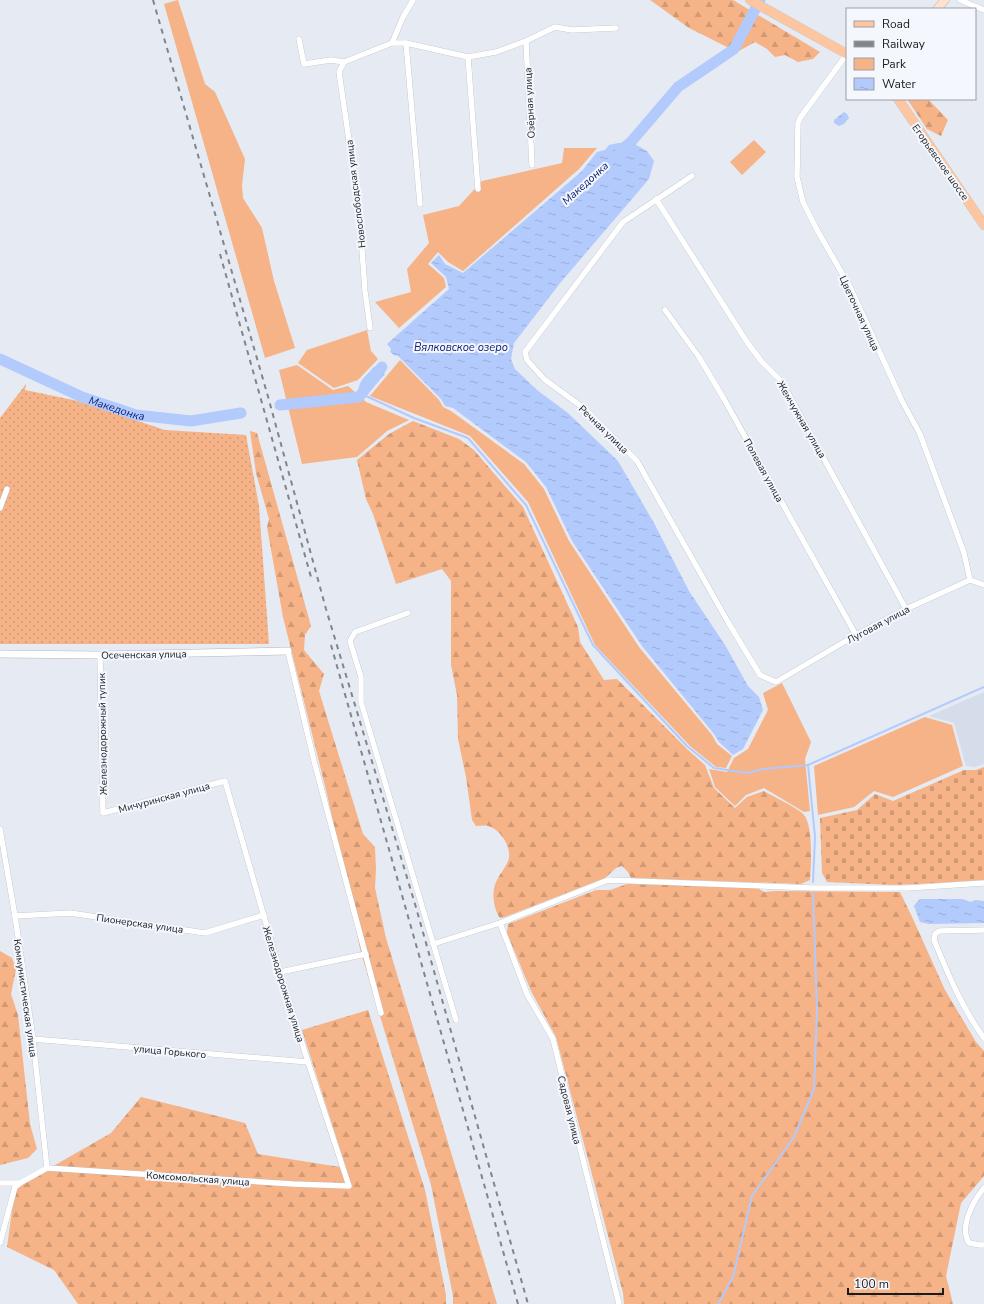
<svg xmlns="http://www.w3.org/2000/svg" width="984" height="1304" font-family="'Nunito Sans',sans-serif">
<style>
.built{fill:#d5dcea}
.green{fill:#f5b387}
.forest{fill:url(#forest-firs)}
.cemetery{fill:url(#cemetery-stones)}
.garden{fill:url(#garden-dots)}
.water{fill:url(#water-ripples)}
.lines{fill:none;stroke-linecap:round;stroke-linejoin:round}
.stream{stroke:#b3cafc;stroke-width:2}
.river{stroke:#b3cafc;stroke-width:11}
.minor-casing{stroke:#b3b6be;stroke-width:6}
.tertiary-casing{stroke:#b3b6be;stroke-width:8}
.secondary-casing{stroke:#b3b6be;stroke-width:9}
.primary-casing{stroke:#c8c8c9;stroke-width:10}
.minor{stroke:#fff;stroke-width:5.5}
.tertiary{stroke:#fff;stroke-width:7}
.secondary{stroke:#fee2cf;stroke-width:8}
.primary{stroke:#fec6a0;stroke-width:9}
.rail{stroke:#82858a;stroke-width:2;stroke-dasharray:5 5;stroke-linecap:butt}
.labels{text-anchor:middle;stroke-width:4;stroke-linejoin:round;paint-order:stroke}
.street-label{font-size:10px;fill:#191b1d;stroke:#f4f7fe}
.water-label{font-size:11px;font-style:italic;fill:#061873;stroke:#f4f7fe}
</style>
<defs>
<pattern id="forest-firs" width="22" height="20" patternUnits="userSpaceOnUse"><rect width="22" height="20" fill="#f5b387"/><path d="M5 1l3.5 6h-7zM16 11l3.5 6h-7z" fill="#d19974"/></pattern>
<pattern id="cemetery-stones" width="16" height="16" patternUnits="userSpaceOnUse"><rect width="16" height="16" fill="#f5b387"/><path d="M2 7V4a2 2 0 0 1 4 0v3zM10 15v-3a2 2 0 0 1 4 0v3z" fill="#d19974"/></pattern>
<pattern id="garden-dots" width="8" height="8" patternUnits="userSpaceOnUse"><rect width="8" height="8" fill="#f5b387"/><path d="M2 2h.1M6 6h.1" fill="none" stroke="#d19974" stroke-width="1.8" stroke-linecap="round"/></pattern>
<pattern id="water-ripples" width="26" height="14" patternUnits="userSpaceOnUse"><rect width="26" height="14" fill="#b3cafc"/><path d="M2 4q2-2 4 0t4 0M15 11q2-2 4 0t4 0" fill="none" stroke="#99add8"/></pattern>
</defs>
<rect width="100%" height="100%" fill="#e6eaf2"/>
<polygon class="built" points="984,692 984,764 975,767 966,766 954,723 929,716"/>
<g class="green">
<polygon points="178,0 205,84 215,92 245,159 242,185 243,198 262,228 274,281 295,348 265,358 164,4"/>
<polygon points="754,140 766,152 742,175 730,162"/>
<polygon points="564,148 597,148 579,169 463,271 448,262 438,252 428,264 444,278 446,287 399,328 375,302 411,292 407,269 429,243 423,215 459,206 482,181 562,163"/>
<polygon points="367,330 371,351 378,359 358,380 334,388 298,363 307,350"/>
<polygon points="400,360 439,400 443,407 451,411 524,464 544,489 569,541 639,647 712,735 717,744 732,756 726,768 716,767 690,746 595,645 528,502 470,436 370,396"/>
<polygon points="297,365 333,390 348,386 366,402 409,420 387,431 357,457 302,464 279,370"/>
<polygon points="782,683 811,742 805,759 810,811 804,812 764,788 746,795 735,806 715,787 709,769 727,772 734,758 748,749 768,710 763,693"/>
<polygon points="925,717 952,725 963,766 893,797 874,791 854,807 818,815 814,766"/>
</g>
<g class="forest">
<polygon points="650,0 733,0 820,52 813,59 798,62 785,55 775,57 767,49 755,42 737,52 689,28"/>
<polygon points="907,99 928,99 948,120 941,136 927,129"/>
<path d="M413 421 459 439 474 450 523 507 578 627 580 642 604 680 617 679 688 750 705 765 714 788 735 808 747 797 764 791C776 798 792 805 802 813 814 822 811 865 810 880L801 884 631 878 628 872 622 866 616 868 605 878 505 917 500 918C493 908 491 891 497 880 501 872 507 866 509 858 511 846 500 829 488 826 485 825 480 826 476 826L472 820 466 777 458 739 457 695 451 665V581L442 569 396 584 373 514 366 499 357 460 389 434Z"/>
<polygon points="250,431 257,433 311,626 305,635 304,650 324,674 319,691 363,834 375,847 376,869 375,888 386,938 497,1304 453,1304 453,1296 431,1185 361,953 327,794 283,617 267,527 269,519 256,473"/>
<polygon points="627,884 756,887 764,892 776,891 900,892 913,919 945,990 976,1042 984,1051 984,1176 961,1203 946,1276 953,1304 624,1304 623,1293 556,1037 531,991 507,933 508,924 596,890 610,890"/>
<polygon points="0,951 12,958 16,969 11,994 18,1015 30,1124 37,1149 28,1158 0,1165"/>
<polygon points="368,1010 425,1190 446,1295 446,1304 78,1304 54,1270 7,1247 15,1188 111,1133 141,1097 245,1123 258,1154 346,1168 302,1030"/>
</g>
<polygon class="cemetery" points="984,767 984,880 919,884 893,885 827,882 822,873 820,818 857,810 875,794 893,801 964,770 976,770"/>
<polygon class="garden" points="26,384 25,390 78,401 165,430 246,435 259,506 269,644 0,644 0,418"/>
<g class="water">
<polygon points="844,112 847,114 849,118 844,124 839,126 834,123 834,120"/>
<polygon points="631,142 647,151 654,161 649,179 561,282 514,343 511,359 515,369 537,390 568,413 618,461 654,523 689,591 725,645 748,686 759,697 763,710 743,749 733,755 719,742 714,734 642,646 572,541 546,487 526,462 453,408 445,406 441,399 397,355 395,356 390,352 391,349 387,344 449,289 446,277 431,263 439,255 445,264 463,273 582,171 597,152 605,150 609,145 618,143"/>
<path d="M380 365 385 369 382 372 385 374 366 396 359 397C356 382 365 377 375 366L378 368Z"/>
<polygon points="920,899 962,899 971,902 975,900 984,901 984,923 929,924 920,922 914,906 917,902"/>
</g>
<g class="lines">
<g class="stream">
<polyline points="366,396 414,418 468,438 526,505 593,645 687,746 714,768 748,773 763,769 808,765 984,687"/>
<polyline points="808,765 815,837 813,882"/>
<polyline points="718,1304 733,1277 752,1196 794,1137 814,1089 817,1010 813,893"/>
</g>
<g class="river">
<polyline points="620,151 631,142 678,87 734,49 760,0"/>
<path id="s1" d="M0 359 82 397 136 415 191 421 241 413"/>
<polyline points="280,405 359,397 382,367"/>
</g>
<defs>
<g id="minor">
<polyline points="960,0 984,10"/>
<polyline points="299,39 304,64 331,60 344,62"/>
<polyline points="526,41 532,165"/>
<polyline points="392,43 406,43 468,57 496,52 526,41 555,27 572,30 616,28"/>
<polyline points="406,43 420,204"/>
<polyline points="847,54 800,118 798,123 797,177 803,202 817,230 850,287 902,401 920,434 964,553 970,580"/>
<polyline points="468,57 478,189"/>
<polyline points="344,62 339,72 359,209 365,291 370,328"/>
<polyline points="344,62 392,43 403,17 413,0"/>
<polyline points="692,176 623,222 525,352 527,360 544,379 585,409 637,461 728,622 760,675 776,682 856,635 906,609 970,580 984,585"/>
<polyline points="656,199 747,342 762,362 782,382 906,609"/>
<polyline points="665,310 699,357 724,399 856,635"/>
<polyline points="0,508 7,489"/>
<polyline points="408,613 355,632 350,641 361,677 361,702 456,1020"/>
<polyline points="288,651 314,761 381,1013"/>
<polyline points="0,829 15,916 33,1039 47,1168"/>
<polyline points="15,916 70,913 205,933 264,915"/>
<polyline points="500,923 527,994 553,1039 619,1304"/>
<path d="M984 930 939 931 935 934 934 940C948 974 962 1008 984 1038"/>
<polyline points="433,944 500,923 608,880 812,888 907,888 984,883"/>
<polyline points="280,972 366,954"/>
<polyline points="33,1039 308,1062"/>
<polyline points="47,1168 293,1184 349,1186 308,1062 280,972 225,781 103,813 100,655"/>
<polyline points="0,1183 20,1183 47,1168"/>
<path d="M984 1188C973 1201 959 1227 969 1243L980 1245H984"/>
<polyline points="0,1243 15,1187 20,1183"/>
</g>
<polyline id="tertiary" points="0,654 100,655 288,651"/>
<polyline id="secondary" points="937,9 945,0"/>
<g id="primary">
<polyline points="750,0 847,54"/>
<polyline points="898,99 984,225"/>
</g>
</defs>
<use href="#minor" class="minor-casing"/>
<use href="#tertiary" class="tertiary-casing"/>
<use href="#secondary" class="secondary-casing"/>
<use href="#primary" class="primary-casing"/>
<use href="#minor" class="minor"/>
<use href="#tertiary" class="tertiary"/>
<use href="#secondary" class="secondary"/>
<use href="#primary" class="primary"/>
<g class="rail">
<polyline points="153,0 267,393 326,609 415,904 528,1304"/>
<polyline points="220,254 311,577"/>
<polyline points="331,645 518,1304"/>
</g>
</g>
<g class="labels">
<g class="street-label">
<text transform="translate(529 103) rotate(-93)" y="4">Озёрная улица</text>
<text transform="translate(941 162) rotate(55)" y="4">Егорьевское шоссе</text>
<text transform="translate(355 194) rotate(-97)" y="4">Новослободская улица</text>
<text transform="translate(860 313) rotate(65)" y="4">Цветочная улица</text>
<text transform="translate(802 419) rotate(60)" y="4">Жемчужная улица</text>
<text transform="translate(604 429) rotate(44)" y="4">Речная улица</text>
<text transform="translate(764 470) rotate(61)" y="4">Полевая улица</text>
<text transform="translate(878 624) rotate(-28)" y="4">Луговая улица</text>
<text transform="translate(144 654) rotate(-1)" y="4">Осеченская улица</text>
<text transform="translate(102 734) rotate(-91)" y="4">Железнодорожный тупик</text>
<text transform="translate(164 797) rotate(-15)" y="4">Мичуринская улица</text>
<text transform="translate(140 923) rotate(8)" y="4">Пионерская улица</text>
<text transform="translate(284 984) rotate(73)" y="4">Железнодорожная улица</text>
<text transform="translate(26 998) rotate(82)" y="4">Коммунистическая улица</text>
<text transform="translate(170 1051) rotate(5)" y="4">улица Горького</text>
<text transform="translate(570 1110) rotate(76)" y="4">Садовая улица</text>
<text transform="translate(198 1178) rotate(4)" y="4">Комсомольская улица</text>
</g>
<g class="water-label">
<text transform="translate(585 183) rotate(-42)" y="4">Македонка</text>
<text x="461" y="351">Вялковское озеро</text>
<text dy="4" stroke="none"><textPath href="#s1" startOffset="127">Македонка</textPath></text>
</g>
</g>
<rect x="846" y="8" width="130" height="92" fill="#f4f7fe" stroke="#9c9fa4"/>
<rect x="854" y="21" width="20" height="6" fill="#fec6a0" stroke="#9c9fa4"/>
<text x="882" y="28" font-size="12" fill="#191b1d">Road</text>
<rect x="854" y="41" width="20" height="6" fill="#82858a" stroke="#9c9fa4"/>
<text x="882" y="48" font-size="12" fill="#191b1d">Railway</text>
<rect x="854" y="58" width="20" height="12" fill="#f5b387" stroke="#9c9fa4"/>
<text x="882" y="68" font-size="12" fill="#191b1d">Park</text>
<rect x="854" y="78" width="20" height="12" fill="url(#water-ripples)" stroke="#9c9fa4"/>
<text x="882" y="88" font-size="12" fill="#191b1d">Water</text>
<path d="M848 1288v6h95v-6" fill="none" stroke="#191b1d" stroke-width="2"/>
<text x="854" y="1288" font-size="12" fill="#191b1d" stroke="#f4f7fe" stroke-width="3" paint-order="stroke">100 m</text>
</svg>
